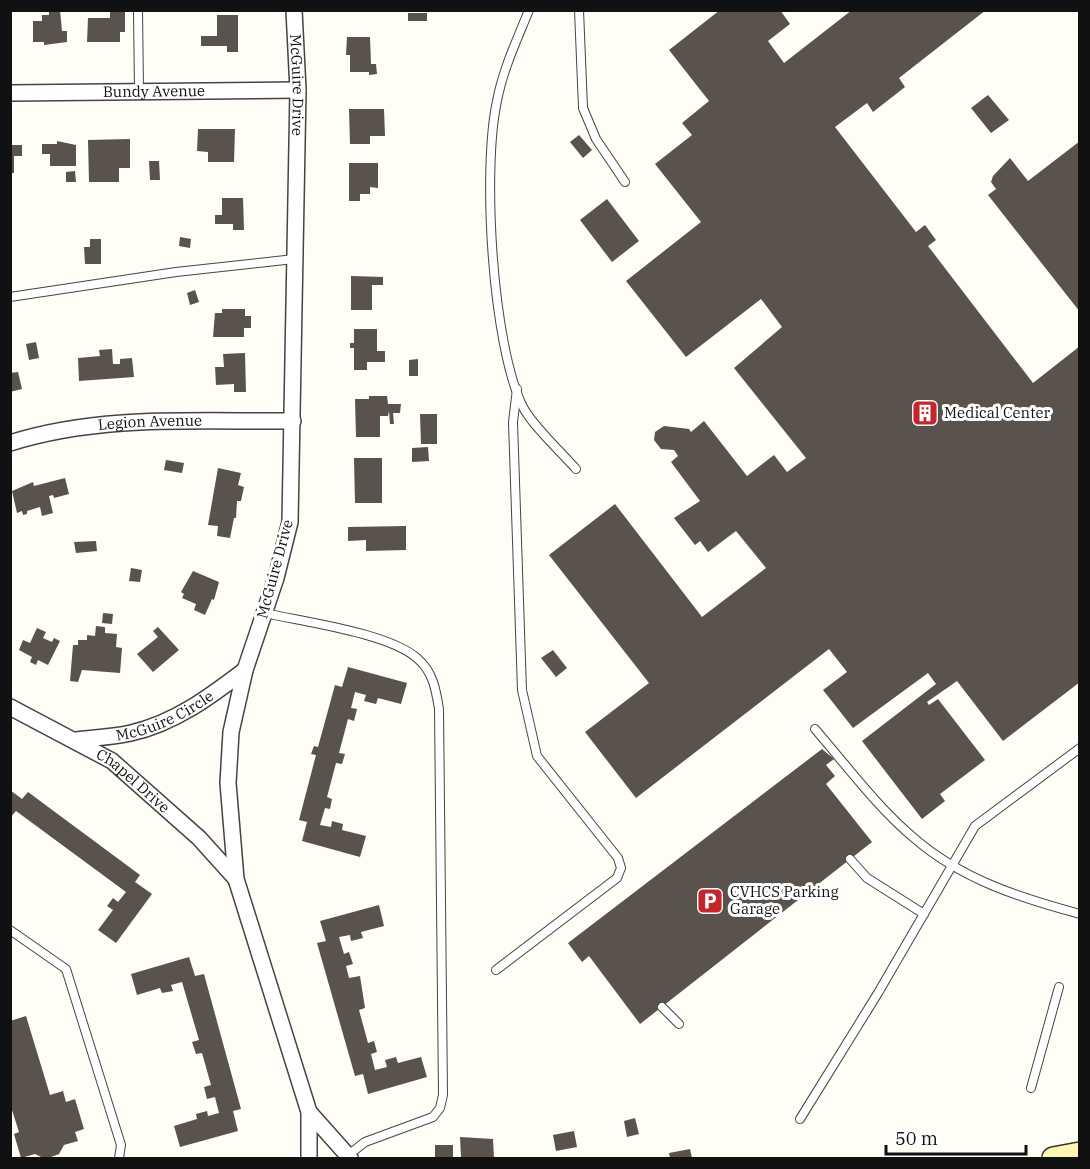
<svg xmlns="http://www.w3.org/2000/svg" width="1090" height="1169" font-family="'IBM Plex Serif',serif">
<style>
.building{fill:#5a524d}
.lines{fill:none;stroke-linecap:round;stroke-linejoin:round}
.service-casing{stroke:#444;stroke-width:10}
.minor-casing{stroke:#444;stroke-width:18}
.secondary-casing{stroke:#333;stroke-width:24}
.service{stroke:#fff;stroke-width:8}
.minor{stroke:#fff;stroke-width:15}
.secondary{stroke:#fff6b0;stroke-width:21}
.labels{text-anchor:middle;stroke-width:6;stroke-linejoin:round;paint-order:stroke}
.street-label{font-size:15px;fill:#111;stroke:#fff}
.poi-label{font-size:15px;fill:#111;stroke:#fff;text-anchor:start}
</style>
<rect width="100%" height="100%" fill="#fffdf5"/>
<g class="building">
<polygon points="49,10 60,10 62,31 67,31 67,42 44,45 44,42 33,42 33,21 42,21 42,15 49,15"/>
<polygon points="110,10 125,10 125,32 120,32 120,42 87,42 88,18 110,18"/>
<polygon points="720,10 780,10 790,24 768,41 784,63 852,10 986,10 899,78 905,87 873,112 867,103 835,127 916,232 925,225 936,240 928,246 1033,383 1080,346 1080,682 1003,741 957,681 927,702 929,705 938,699 985,760 940,794 945,801 922,819 862,741 936,684 928,673 853,728 823,690 847,672 829,649 636,798 585,732 649,683 549,555 615,504 702,617 766,568 736,531 708,552 700,541 695,545 674,518 700,501 671,462 678,456 674,450 661,449 654,440 655,432 664,426 689,429 691,432 704,421 747,476 774,455 787,472 806,458 734,368 782,327 761,299 686,357 626,281 701,222 655,164 692,135 682,123 709,101 669,50"/>
<rect x="408" y="13" width="19" height="8"/>
<polygon points="217,15 238,15 238,52 227,52 227,46 201,46 201,36 217,36"/>
<polygon points="347,37 370,37 371,64 376,64 377,74 369,75 369,72 350,72 350,55 346,55"/>
<polygon points="988,95 1009,120 991,133 971,108"/>
<polygon points="349,109 384,109 385,136 370,136 370,144 350,144"/>
<polygon points="198,129 235,129 234,162 208,162 208,152 197,151"/>
<polygon points="579,135 592,150 583,158 570,142"/>
<polygon points="130,139 130,168 119,168 119,182 89,182 88,140"/>
<polygon points="57,141 76,145 76,166 50,166 50,154 42,154 42,144 57,144"/>
<polygon points="1080,141 1080,312 988,195 996,189 991,182 993,176 1010,158 1028,181"/>
<polygon points="10,145 22,145 22,156 14,156 14,173 10,173"/>
<polygon points="149,161 159,161 160,180 150,180"/>
<polygon points="349,163 378,163 378,188 370,187 370,194 360,194 360,201 349,201"/>
<polygon points="75,171 76,182 66,182 66,172"/>
<polygon points="222,198 243,198 244,230 233,230 233,224 215,224 215,215 222,215"/>
<polygon points="607,199 639,241 612,262 580,220"/>
<polygon points="180,237 191,239 190,248 179,246"/>
<polygon points="90,239 101,239 101,264 85,264 84,247 90,247"/>
<polygon points="351,276 383,277 383,285 372,285 372,310 351,310"/>
<polygon points="195,290 199,302 190,305 187,293"/>
<polygon points="222,309 245,309 245,316 251,316 251,328 244,328 244,337 213,337 215,313 222,313"/>
<polygon points="354,329 377,329 377,351 385,351 385,362 367,362 367,370 354,370 354,348 350,348 350,343 354,343"/>
<polygon points="36,342 39,358 29,360 26,344"/>
<polygon points="112,349 113,364 120,364 120,359 132,358 134,377 79,381 78,358 100,356 99,350"/>
<polygon points="245,353 246,392 234,392 234,384 216,385 215,367 224,367 223,354"/>
<polygon points="418,359 418,376 409,376 409,360"/>
<polygon points="18,372 22,389 10,392 10,373"/>
<polygon points="369,396 387,396 388,404 401,404 400,413 393,413 394,424 390,424 389,411 388,416 380,416 380,437 356,437 355,399 369,399"/>
<polygon points="420,414 437,414 437,444 421,444"/>
<polygon points="428,447 429,461 412,462 412,448"/>
<polygon points="354,458 382,458 382,503 355,503"/>
<polygon points="166,460 184,463 182,473 164,470"/>
<polygon points="218,468 241,473 238,485 244,487 241,501 237,501 236,518 234,518 230,538 217,536 218,526 208,525"/>
<polygon points="65,478 69,494 54,498 53,495 49,496 53,513 42,516 40,507 27,511 27,514 23,515 22,511 17,513 12,491 33,482 34,486"/>
<polygon points="406,526 406,550 366,551 366,540 348,541 348,527"/>
<polygon points="96,541 97,551 76,553 74,542"/>
<polygon points="131,568 142,570 140,582 129,581"/>
<polygon points="193,571 219,582 214,600 212,599 205,615 194,610 196,604 182,598 184,594 181,592"/>
<polygon points="103,613 113,614 112,624 102,623"/>
<polygon points="96,626 105,627 105,633 117,634 116,647 122,648 120,673 82,670 78,682 70,681 73,645 78,645 78,640 87,640 87,635 95,636"/>
<polygon points="158,627 179,650 153,672 137,654 158,637 153,631"/>
<polygon points="37,628 46,632 43,638 52,642 54,638 60,641 48,665 38,660 36,665 30,662 32,657 19,650 23,640 30,643"/>
<polygon points="553,650 567,668 556,677 541,658"/>
<polygon points="348,667 407,683 401,704 378,698 376,704 364,701 366,695 355,692 351,708 357,709 354,721 348,719 339,753 345,754 342,764 336,763 327,797 332,799 330,809 325,808 320,825 331,827 332,821 343,824 342,830 366,836 360,857 302,841 307,822 299,820 316,755 311,754 314,746 318,747 335,685 342,687"/>
<polygon points="822,749 834,759 826,765 835,776 826,784 872,842 640,1024 589,956 582,962 568,943"/>
<polygon points="10,790 22,799 28,792 140,875 135,882 152,894 116,943 98,930 113,910 107,906 113,898 118,902 126,892 16,811 10,818"/>
<polygon points="379,905 384,926 361,932 363,938 351,941 350,935 339,937 344,954 349,952 353,964 346,966 349,978 360,976 365,1008 359,1010 368,1043 374,1041 377,1052 371,1054 375,1070 387,1067 385,1060 396,1057 398,1063 421,1057 427,1077 368,1094 363,1074 355,1076 317,943 326,941 320,921"/>
<polygon points="189,957 195,976 204,974 241,1109 233,1111 238,1131 180,1147 174,1126 197,1119 196,1114 207,1111 208,1116 219,1113 215,1097 207,1099 204,1087 211,1085 202,1053 196,1054 192,1042 199,1040 182,982 171,985 173,991 162,993 160,988 137,995 131,974"/>
<polygon points="26,1016 50,1095 63,1091 66,1102 75,1099 84,1129 75,1132 78,1141 64,1145 59,1154 51,1157 43,1158 35,1154 21,1158 14,1134 19,1132 10,1104 10,1021"/>
<polygon points="635,1118 639,1134 627,1137 624,1121"/>
<polygon points="574,1131 577,1147 556,1151 553,1135"/>
<polygon points="460,1137 493,1139 494,1158 461,1157"/>
<rect x="435" y="1145" width="18" height="13"/>
<polygon points="690,1149 692,1158 670,1158 669,1153"/>
</g>
<g class="lines">
<defs>
<g id="service">
<polyline points="138,10 139,91"/>
<path d="M529 10C517 40 503 69 497 101 482 169 492 345 523 407 531 424 562 453 576 469"/>
<polyline points="579,10 583,108 596,139 625,182"/>
<polyline points="10,297 176,272 294,259"/>
<path d="M265 613C304 622 390 633 418 659 433 672 436 690 439 709L443 1095 440 1108 433 1117 365 1142 347 1156"/>
<path d="M815 729C847 766 877 807 914 838 961 879 1020 898 1080 914"/>
<polyline points="850,859 867,878 924,914"/>
<polyline points="10,930 66,969 121,1145 119,1158"/>
<polyline points="496,970 617,878 621,868 618,858 537,756 522,690 513,422 517,389"/>
<polyline points="662,1007 679,1024"/>
<polyline points="1031,1088 1059,987"/>
<polyline points="800,1119 878,993 975,826 1080,748"/>
</g>
<g id="minor">
<path id="s1" d="M294 10 298 90 290 522 276 578 245 670 231 732 228 783 236 879 309 1112V1158"/>
<path id="s2" d="M10 93 298 90"/>
<path id="s3" d="M10 443C101 414 199 422 293 421"/>
<path id="s4" d="M10 707 112 761 199 838 236 879"/>
<path id="s5" d="M76 740C94 738 113 737 131 733 175 723 211 696 245 670"/>
<polyline points="309,1112 350,1158"/>
</g>
<polyline id="secondary" points="1053,1158 1080,1153"/>
</defs>
<use href="#service" class="service-casing"/>
<use href="#minor" class="minor-casing"/>
<use href="#secondary" class="secondary-casing"/>
<use href="#service" class="service"/>
<use href="#minor" class="minor"/>
<use href="#secondary" class="secondary"/>
</g>
<defs>
<symbol id="building-square" viewBox="-11 -11 22 22"><rect x="-9" y="-9" width="18" height="18" rx="4" fill="#c4262e" stroke="#fff"/><path d="M-4-6H4V6H1V3H-1V6H-4ZM-2.5-4.3h1.7v1.8h-1.7ZM.8-4.3h1.7v1.8H.8ZM-2.5-1h1.7V.8h-1.7ZM.8-1h1.7V.8H.8Z" fill="#fff"/></symbol>
<symbol id="parking-square" viewBox="-11 -11 22 22"><rect x="-9" y="-9" width="18" height="18" rx="4" fill="#c4262e" stroke="#fff"/><path d="M-3.5-5.5H1a3.5 3.5 0 0 1 0 7H-1V5.5H-3.5ZM-1-3.4V-.6H.8a1.4 1.4 0 0 0 0-2.8Z" fill="#fff"/></symbol>
</defs>
<g fill-rule="evenodd">
<use href="#building-square" x="910" y="398" width="30" height="30"/>
<use href="#parking-square" x="695" y="886" width="30" height="30"/>
</g>
<g class="labels">
<g class="street-label">
<text dy="5" stroke="none"><textPath href="#s1" startOffset="75">McGuire Drive</textPath></text>
<text dy="5" stroke="none"><textPath href="#s2" startOffset="144">Bundy Avenue</textPath></text>
<text dy="5" stroke="none"><textPath href="#s3" startOffset="142">Legion Avenue</textPath></text>
<text transform="translate(275 569) rotate(-75)" y="5">McGuire Drive</text>
<text dy="5" stroke="none"><textPath href="#s5" startOffset="93">McGuire Circle</textPath></text>
<text dy="5" stroke="none"><textPath href="#s4" startOffset="144">Chapel Drive</textPath></text>
</g>
<g class="poi-label">
<text x="944" y="418">Medical Center</text>
<text x="730" y="897">CVHCS Parking<tspan x="730" dy="17">Garage</tspan></text>
</g>
</g>
<rect width="1090" height="1169" fill="none" stroke="#111111" stroke-width="24"/>
<path d="M886 1145v9h140v-9" fill="none" stroke="#111111" stroke-width="3"/>
<text x="895" y="1145" font-size="18" fill="#111111" stroke="#ffffff" stroke-width="4.5" paint-order="stroke">50 m</text>
</svg>
